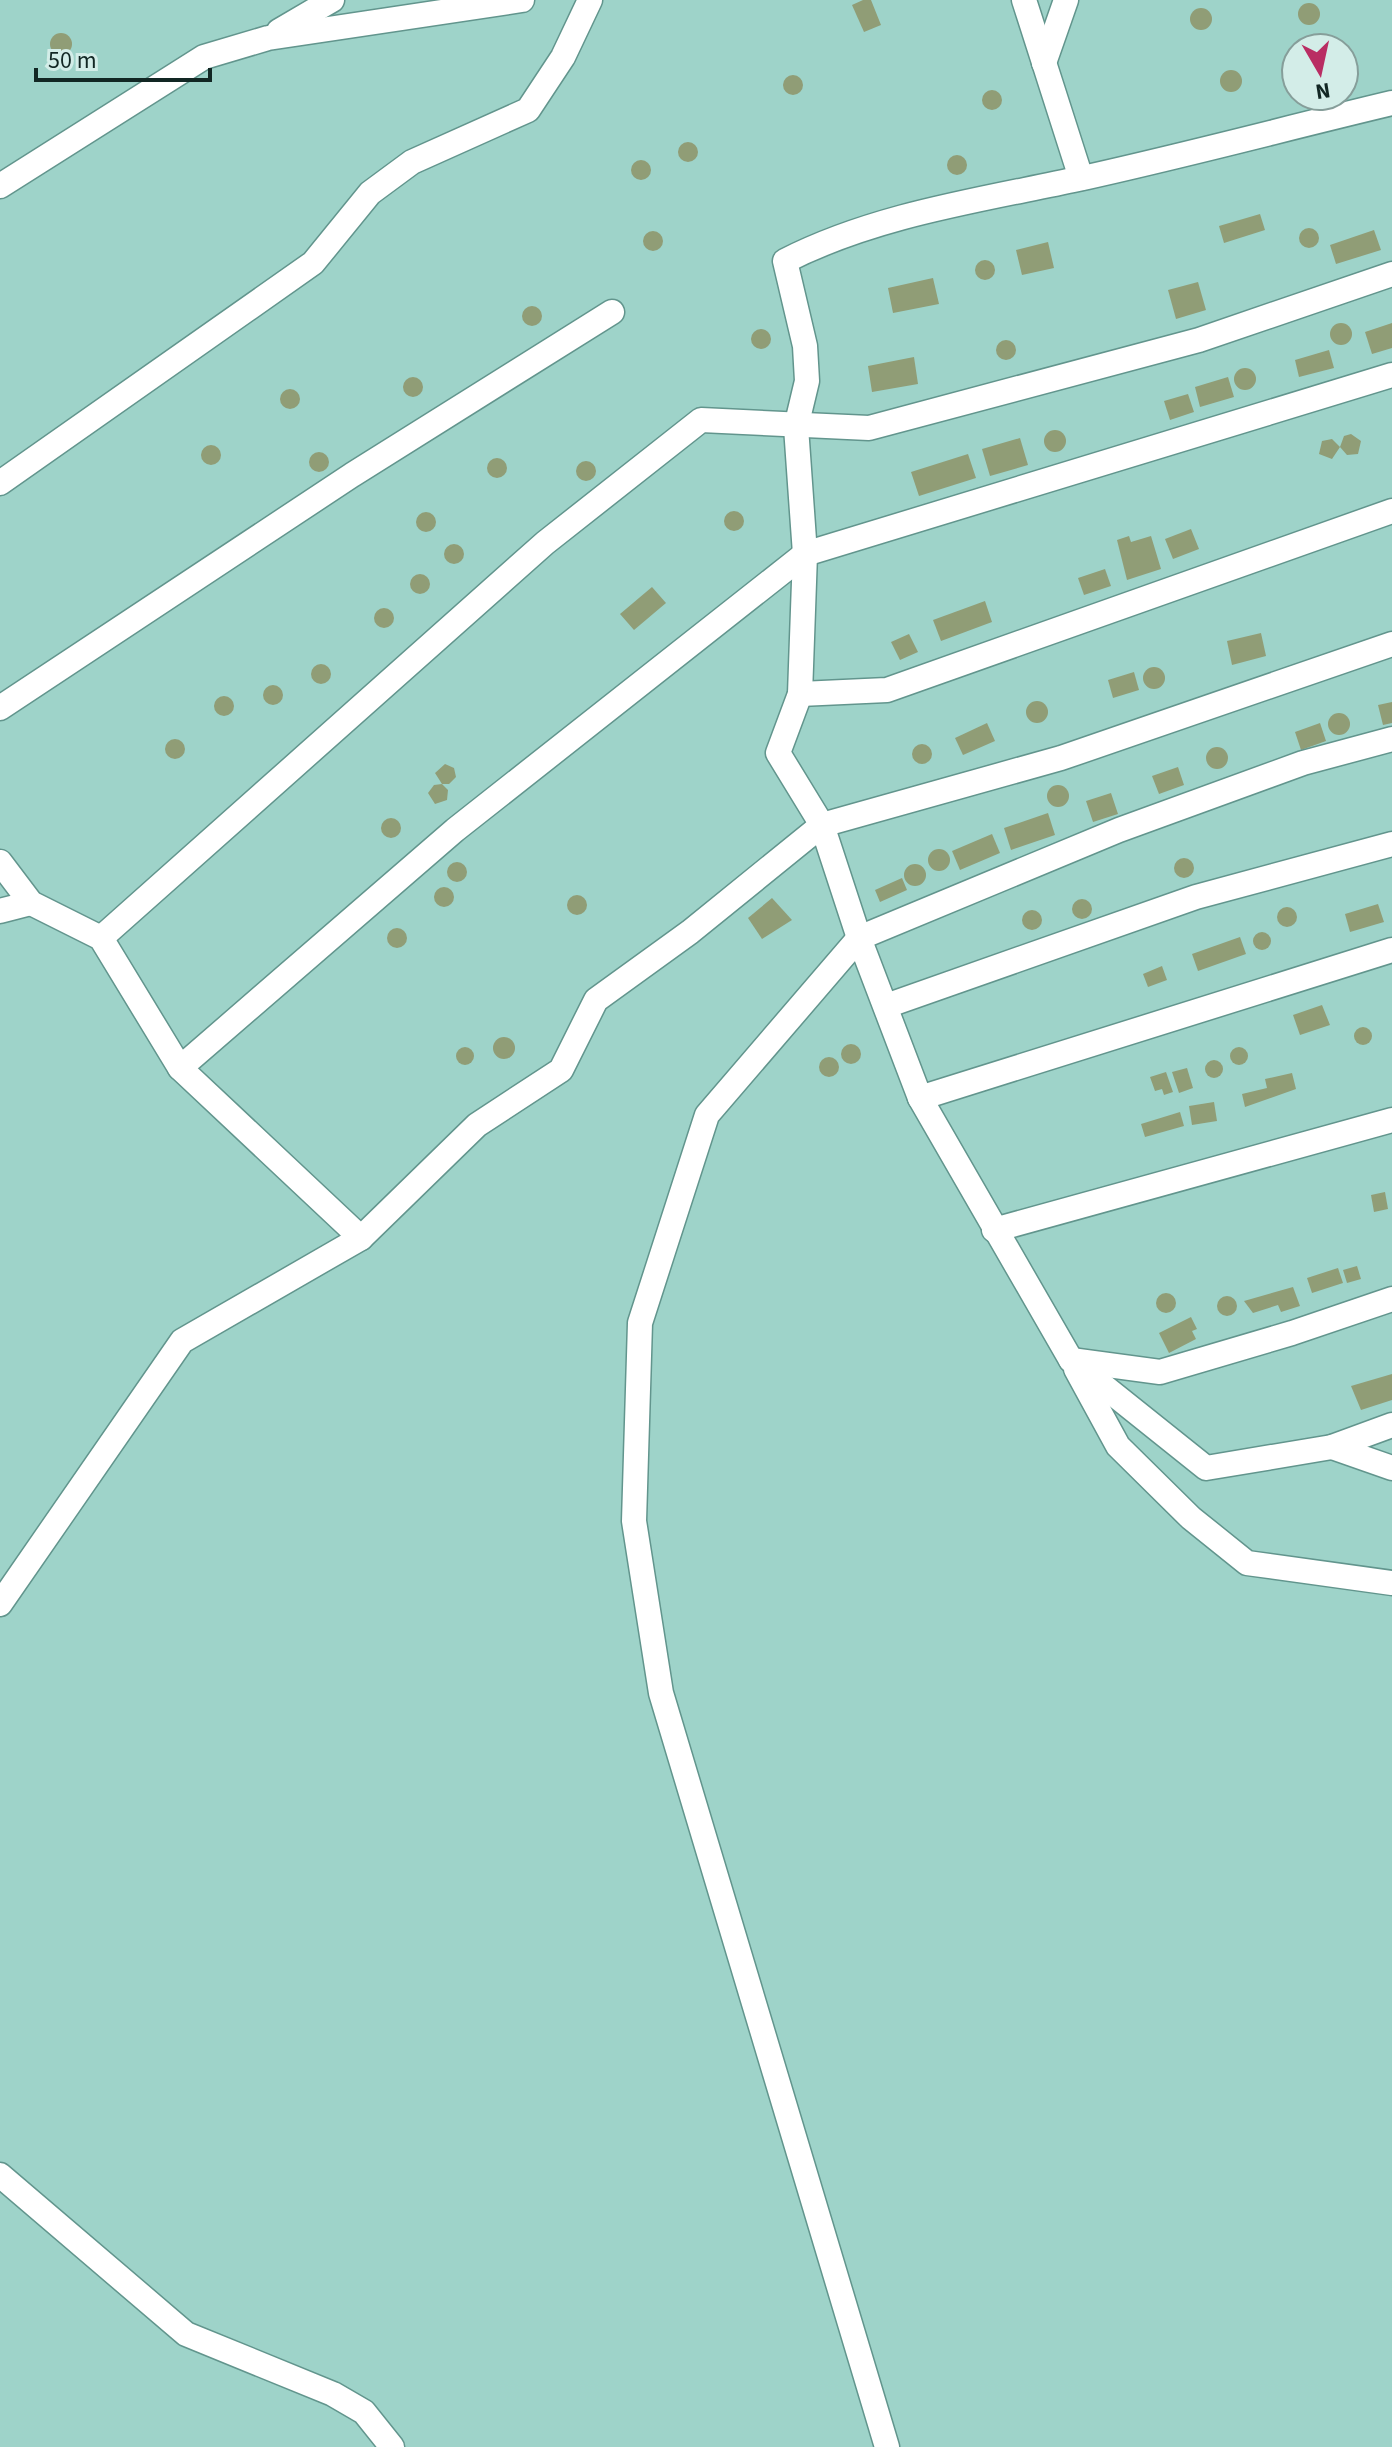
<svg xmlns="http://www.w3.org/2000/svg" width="1392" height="2447" font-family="'Source Sans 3',sans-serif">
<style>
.building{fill:#909d76}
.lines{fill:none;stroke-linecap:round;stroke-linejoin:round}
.street-casing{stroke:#62958d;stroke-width:27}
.street{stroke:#fff;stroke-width:24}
</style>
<rect width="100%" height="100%" fill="#9ed3c9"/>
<g class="building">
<polygon points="863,0 871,0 881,25 864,32 852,5"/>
<circle cx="1309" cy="14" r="11"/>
<circle cx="1201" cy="19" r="11"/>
<circle cx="61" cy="44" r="11"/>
<circle cx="1231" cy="81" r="11"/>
<circle cx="793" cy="85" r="10"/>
<circle cx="992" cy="100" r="10"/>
<circle cx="688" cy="152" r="10"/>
<circle cx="957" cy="165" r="10"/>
<circle cx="641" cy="170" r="10"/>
<polygon points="1260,214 1265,230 1224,243 1219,226"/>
<circle cx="1309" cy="238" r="10"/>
<polygon points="1374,230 1381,250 1336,264 1330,245"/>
<circle cx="653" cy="241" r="10"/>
<polygon points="1048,242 1054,268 1022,275 1016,250"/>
<circle cx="985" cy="270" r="10"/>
<polygon points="933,278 939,304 893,313 888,288"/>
<polygon points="1198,282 1206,310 1176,319 1168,290"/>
<circle cx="532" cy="316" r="10"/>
<polygon points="1392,323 1392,348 1372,354 1365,332"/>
<circle cx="1341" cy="334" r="11"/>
<circle cx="761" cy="339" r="10"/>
<circle cx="1006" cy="350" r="10"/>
<polygon points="1329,350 1334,368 1299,377 1295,360"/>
<polygon points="914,357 918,384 872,392 868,366"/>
<circle cx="1245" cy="379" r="11"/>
<circle cx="413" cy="387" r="10"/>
<polygon points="1228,377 1234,397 1200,407 1195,387"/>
<circle cx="290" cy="399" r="10"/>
<polygon points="1188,394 1194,412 1170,420 1164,401"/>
<circle cx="1055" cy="441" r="11"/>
<polygon points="1351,434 1361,441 1358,454 1347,455 1340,447 1332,459 1319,454 1322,441 1332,439 1340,447 1344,436"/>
<polygon points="1020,438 1028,465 990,476 982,449"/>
<circle cx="211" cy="455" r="10"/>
<circle cx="319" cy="462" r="10"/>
<polygon points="968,454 976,478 919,496 911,472"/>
<circle cx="497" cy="468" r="10"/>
<circle cx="586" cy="471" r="10"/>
<circle cx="734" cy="521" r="10"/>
<circle cx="426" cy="522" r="10"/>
<polygon points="1191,529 1199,549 1173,559 1165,539"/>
<polygon points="1129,536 1131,542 1151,536 1161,569 1127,580 1117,540"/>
<circle cx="454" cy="554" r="10"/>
<polygon points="1105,569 1111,586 1084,595 1078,578"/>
<circle cx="420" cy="584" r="10"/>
<polygon points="652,587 666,603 634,630 620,614"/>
<polygon points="985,601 992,622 941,641 933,620"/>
<circle cx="384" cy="618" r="10"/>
<polygon points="1261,633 1266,656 1232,665 1227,641"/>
<polygon points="909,634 918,652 900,660 891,642"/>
<circle cx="321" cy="674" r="10"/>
<circle cx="1154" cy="678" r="11"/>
<polygon points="1134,672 1139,690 1113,698 1108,680"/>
<circle cx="273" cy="695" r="10"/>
<circle cx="224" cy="706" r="10"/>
<circle cx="1037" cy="712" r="11"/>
<polygon points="1392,702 1392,723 1383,725 1378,705"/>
<circle cx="1339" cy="724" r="11"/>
<polygon points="987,723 995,741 963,755 955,738"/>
<polygon points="1320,723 1326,741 1301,750 1295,732"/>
<circle cx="175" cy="749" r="10"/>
<circle cx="922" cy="754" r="10"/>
<circle cx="1217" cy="758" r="11"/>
<polygon points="445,764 454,768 456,777 449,784 442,784 448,790 447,800 435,804 428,793 434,785 442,784 435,773"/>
<polygon points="1178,767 1184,785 1159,794 1152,776"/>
<circle cx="1058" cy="796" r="11"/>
<polygon points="1111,793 1118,814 1093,822 1086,801"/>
<polygon points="1048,813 1055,835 1011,850 1004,828"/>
<circle cx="391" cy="828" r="10"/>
<polygon points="992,834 1000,853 960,870 952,851"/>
<circle cx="939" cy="860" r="11"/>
<circle cx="1184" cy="868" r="10"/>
<circle cx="457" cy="872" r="10"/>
<circle cx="915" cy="875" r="11"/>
<polygon points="902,878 907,890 880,902 875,890"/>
<circle cx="444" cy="897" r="10"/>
<circle cx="577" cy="905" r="10"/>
<polygon points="772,898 792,920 762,939 748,918"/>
<circle cx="1082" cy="909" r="10"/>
<polygon points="1378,904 1384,922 1350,932 1345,914"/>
<circle cx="1287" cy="917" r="10"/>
<circle cx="1032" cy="920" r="10"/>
<circle cx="397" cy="938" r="10"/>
<circle cx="1262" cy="941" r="9"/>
<polygon points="1240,937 1246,954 1198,971 1192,954"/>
<polygon points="1162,966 1167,980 1148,987 1143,974"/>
<polygon points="1322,1005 1330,1025 1300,1035 1293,1015"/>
<circle cx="1363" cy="1036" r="9"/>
<circle cx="504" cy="1048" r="11"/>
<circle cx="851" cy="1054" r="10"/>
<circle cx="1239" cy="1056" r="9"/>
<circle cx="465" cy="1056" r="9"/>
<circle cx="829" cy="1067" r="10"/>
<circle cx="1214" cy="1069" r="9"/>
<polygon points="1187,1068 1193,1088 1179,1093 1172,1072"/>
<polygon points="1166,1072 1173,1092 1164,1095 1162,1089 1155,1091 1150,1077"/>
<polygon points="1292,1073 1296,1089 1245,1107 1242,1094 1267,1088 1265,1079"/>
<polygon points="1214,1102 1217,1121 1192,1125 1189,1106"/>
<polygon points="1180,1112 1184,1126 1145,1137 1141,1124"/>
<polygon points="1385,1192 1388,1209 1374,1212 1371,1195"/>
<polygon points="1357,1266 1361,1279 1347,1283 1343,1270"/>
<polygon points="1338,1268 1343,1283 1312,1293 1307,1278"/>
<polygon points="1293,1287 1300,1306 1281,1312 1278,1305 1253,1313 1244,1301"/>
<circle cx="1166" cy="1303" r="10"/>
<circle cx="1227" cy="1306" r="10"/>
<polygon points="1191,1317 1197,1329 1192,1331 1196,1339 1169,1353 1159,1333"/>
<polygon points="1392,1374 1392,1400 1361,1410 1351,1386"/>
</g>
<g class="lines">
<defs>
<g id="street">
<polyline points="1024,0 1081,178"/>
<polyline points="279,31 332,0"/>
<polyline points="1044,63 1066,0"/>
<path d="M1392 103C1287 128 1183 156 1078 179 980 200 875 215 785 261L805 346 807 381 796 427 805 554 800 694 778 753 822 825 859 938 920 1098 1071 1360 1206 1468 1332 1447 1392 1425"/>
<polyline points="0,186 204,57 268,38 522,0"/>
<polyline points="0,483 313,263 370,193 412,162 528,110 563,57 590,0"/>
<polyline points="800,694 887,690 1392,511"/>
<polyline points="0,708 352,475 612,312"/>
<polyline points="0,862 31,903 101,938 180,1068 361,1238 477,1125 561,1070 596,1000 690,932 822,825 1061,758 1392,644"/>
<polyline points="0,911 31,903"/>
<polyline points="101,938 545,543 701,420 869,428 1199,340 1392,274"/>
<polyline points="886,1006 1196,897 1392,844"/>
<polyline points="180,1068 455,830 805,554 1392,375"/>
<polyline points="920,1098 1392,950"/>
<polyline points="994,1230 1392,1120"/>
<polyline points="1071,1360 1160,1372 1292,1333 1392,1299"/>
<polyline points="1076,1369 1118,1446 1191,1518 1247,1563 1392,1583"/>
<polyline points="1332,1447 1392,1468"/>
<polyline points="0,1604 182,1341 361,1238"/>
<polyline points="0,2175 186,2334 333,2394 364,2412 392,2447"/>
<polyline points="887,2447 661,1693 634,1521 640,1323 707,1115 859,938 1119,830 1303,763 1392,739"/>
</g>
</defs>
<use href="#street" class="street-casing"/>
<use href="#street" class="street"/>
</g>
<g transform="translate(1320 72) rotate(171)"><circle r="38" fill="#d3ede8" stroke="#869e9a" stroke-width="2"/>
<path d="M0-6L14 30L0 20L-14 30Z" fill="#b92d63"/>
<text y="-12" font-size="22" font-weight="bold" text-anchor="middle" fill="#122724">N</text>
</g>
<path d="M36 68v12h174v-12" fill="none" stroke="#122724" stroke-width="4"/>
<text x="48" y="68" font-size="24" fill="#122724" stroke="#d3ede8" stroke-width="6" paint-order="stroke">50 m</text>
</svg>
